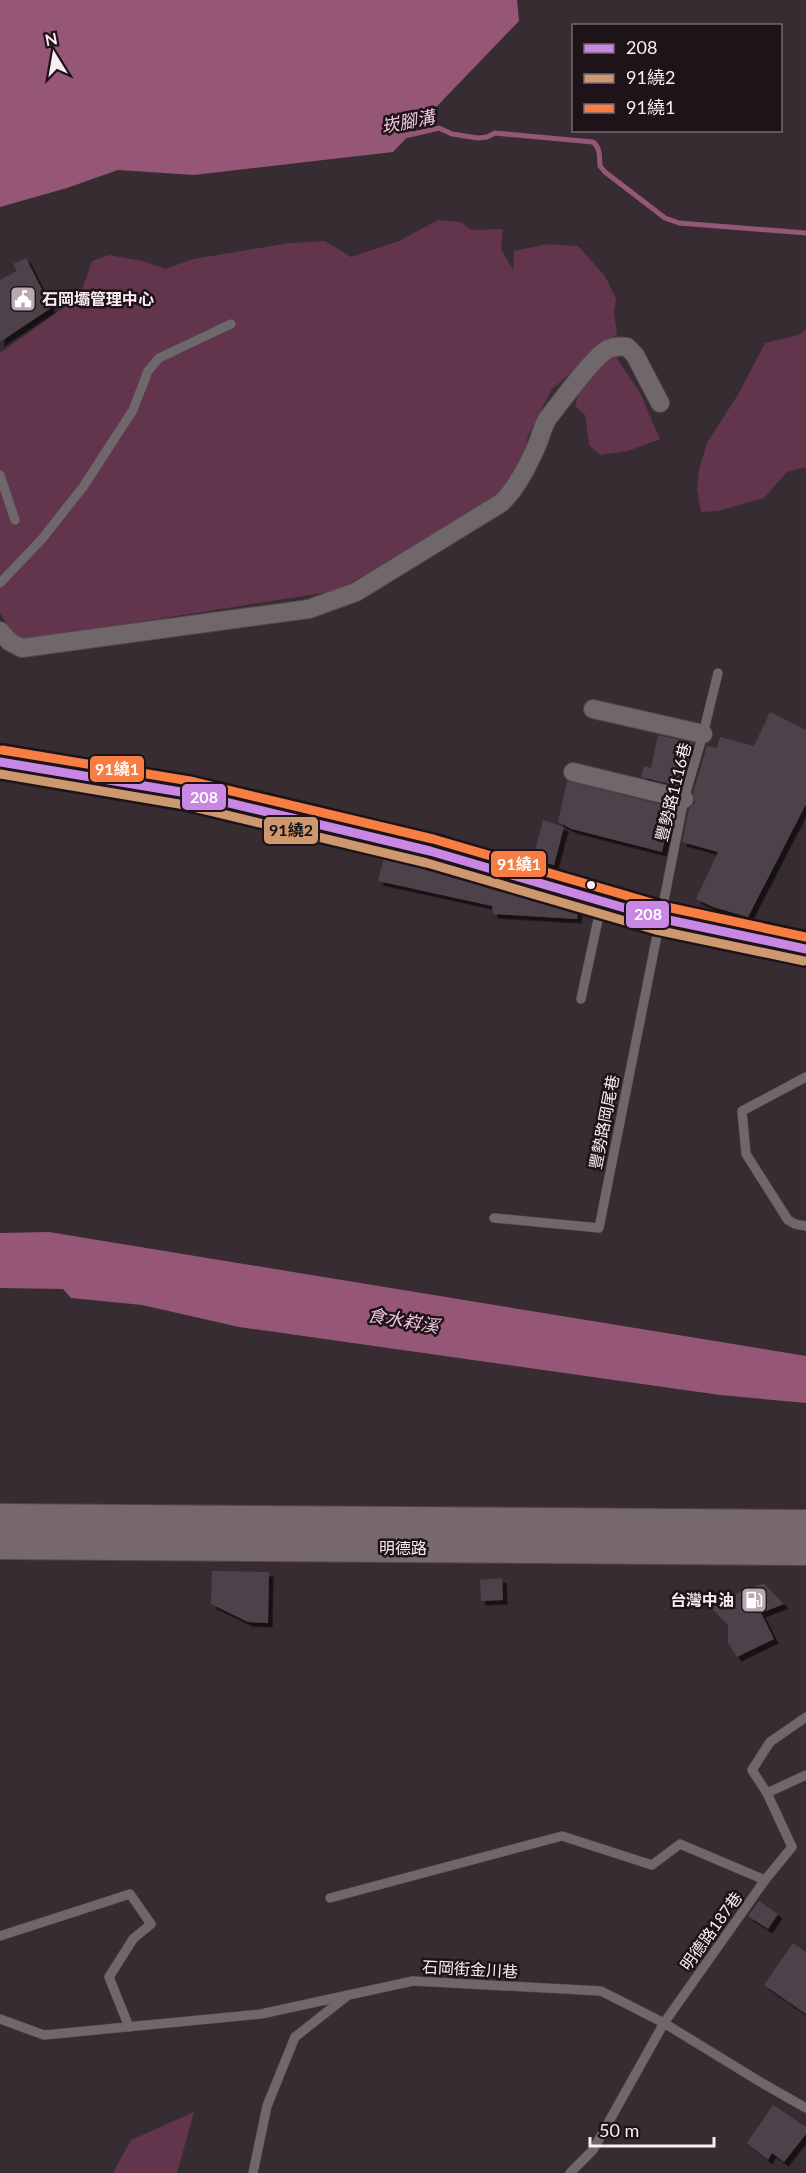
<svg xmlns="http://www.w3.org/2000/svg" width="806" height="2173" font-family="Lato,'Noto Sans TC',sans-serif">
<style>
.green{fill:#62354c}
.water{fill:#965675}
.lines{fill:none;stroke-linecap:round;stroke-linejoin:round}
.stream{stroke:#965675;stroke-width:5}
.building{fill:#4d4348;filter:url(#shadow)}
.service-casing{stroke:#52494d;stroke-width:10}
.minor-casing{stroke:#52494d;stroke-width:20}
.tertiary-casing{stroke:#52494d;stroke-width:24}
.primary-casing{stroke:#52494d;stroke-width:30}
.service{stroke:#70676b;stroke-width:9}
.minor{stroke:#70676b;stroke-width:18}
.tertiary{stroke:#70676b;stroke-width:22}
.primary{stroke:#76686e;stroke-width:28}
.bus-1-casing{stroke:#1d1318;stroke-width:14}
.bus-2-casing{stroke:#1d1318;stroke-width:14}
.bus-3-casing{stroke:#1d1318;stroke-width:14}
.bus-1{stroke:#c787e3;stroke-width:9}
.bus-2{stroke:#cd976f;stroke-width:9}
.bus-3{stroke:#f77d43;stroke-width:9}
.bus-dot{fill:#fcedf3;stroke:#1d1318;stroke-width:2}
.labels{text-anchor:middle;stroke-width:5;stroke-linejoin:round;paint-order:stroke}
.poi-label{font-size:16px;font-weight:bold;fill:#fcedf3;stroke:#1d1318;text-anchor:start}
.street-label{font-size:16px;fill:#fcedf3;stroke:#1d1318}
.water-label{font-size:18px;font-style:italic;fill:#f2c9dc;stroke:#1d1318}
.line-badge{stroke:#1d1318;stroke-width:2}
.badge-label{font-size:16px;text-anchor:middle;font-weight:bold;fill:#fff}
.pale-badge-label{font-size:16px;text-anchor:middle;font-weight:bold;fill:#111}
</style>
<defs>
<filter id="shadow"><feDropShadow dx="4.5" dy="4.5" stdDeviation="0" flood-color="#0009"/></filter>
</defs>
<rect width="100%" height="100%" fill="#372c31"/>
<g class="green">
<polygon points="438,220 460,222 472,230 503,229 501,249 513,270 514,251 548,244 578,246 605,276 616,299 614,312 617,334 552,389 528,436 521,465 492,504 415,549 335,591 24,640 8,628 0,612 0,353 80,296 92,261 109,255 143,261 165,269 193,259 290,243 325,241 351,257 399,241"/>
<polygon points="806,329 806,467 787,472 764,498 718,511 701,512 697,489 699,469 707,443 739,393 765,343 798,335"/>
<polygon points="612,351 640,393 660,439 628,451 600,455 589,445 585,415 575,406 585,372"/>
<polygon points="194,2112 177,2173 113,2173 131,2140"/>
</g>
<g class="water">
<polygon points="0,0 517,0 519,21 393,152 194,175 118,170 67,188 0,207"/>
<polygon points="49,1232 806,1356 806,1403 720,1395 239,1327 142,1305 71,1298 63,1289 0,1288 0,1233"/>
</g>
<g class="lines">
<path class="stream" d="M405 136 439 128 452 134 478 138 487 137 495 133 593 142C601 149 599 156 600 166L605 172 665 218 679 223 806 233"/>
</g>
<g class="building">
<polygon points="26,258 51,308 0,342 0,280 17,271 13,264"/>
<polygon points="770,712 806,730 806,804 748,917 713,907 696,899 718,852 682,842 689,809 695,802 693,793 707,746 717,748 720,737 754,746"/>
<polygon points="658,735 693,743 681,787 641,777 644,766 651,768"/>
<polygon points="567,781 675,808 669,839 665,838 662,852 572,829 558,822"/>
<polygon points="543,820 564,827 554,865 533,859"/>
<polygon points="384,857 506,887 578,908 577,919 493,914 492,906 378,881"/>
<polygon points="212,1571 269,1572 268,1623 248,1622 211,1604"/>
<polygon points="502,1578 503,1600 481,1601 480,1580"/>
<polygon points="764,1583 784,1604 761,1613 774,1639 737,1657 728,1643 728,1625 707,1604"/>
<polygon points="759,1901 778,1914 768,1929 748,1916"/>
<polygon points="793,1943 806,1952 806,2014 764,1985"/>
<polygon points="773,2105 806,2127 806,2134 784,2162 772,2153 768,2160 747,2143"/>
</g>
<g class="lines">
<defs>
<g id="service">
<polyline points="0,475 15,520"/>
<polyline points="0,583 42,539 83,487 133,410 148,371 159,358 231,324"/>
<polyline points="581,999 602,901"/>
<polyline points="806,1077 742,1111 746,1154 788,1220 795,1224 806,1226"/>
<polyline points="494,1218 599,1228 684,799 703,734 718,673"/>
<polyline points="767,1793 806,1775"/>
<polyline points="330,1898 562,1836 652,1865 680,1844 765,1880"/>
<polyline points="0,1936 130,1894 151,1924 133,1939 109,1977 129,2027"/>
<polyline points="0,2019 44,2035 261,2014 413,1981 601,1991 664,2023 762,2083 806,2108"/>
<polyline points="253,2173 267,2106 295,2037 347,1996"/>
<polyline points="570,2173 593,2150 664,2023 765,1880 792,1847 767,1793 752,1770 770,1742 806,1717"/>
</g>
<g id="minor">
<path d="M0 631 10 642 22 648 309 609 356 592 501 503C517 488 528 466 537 445 541 436 542 427 548 418 560 403 594 356 608 349 615 346 621 346 627 347L635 355 660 403"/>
<polyline points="593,709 703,734"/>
<polyline points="573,772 684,799"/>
</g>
<polyline id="tertiary" points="0,762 187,793 430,851 659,918 806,949"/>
<g id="primary">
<polyline points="0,1518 806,1524"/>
<polyline points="0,1545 806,1551"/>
</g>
</defs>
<use href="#service" class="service-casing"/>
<use href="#minor" class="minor-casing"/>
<use href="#tertiary" class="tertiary-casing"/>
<use href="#primary" class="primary-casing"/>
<use href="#service" class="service"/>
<use href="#minor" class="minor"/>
<use href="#tertiary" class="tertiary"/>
<use href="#primary" class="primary"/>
<defs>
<polyline id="bus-1" points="0,762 187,793 430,851 659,918 806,949"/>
<polyline id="bus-2" points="0,774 185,805 427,863 656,930 804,961"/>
<polyline id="bus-3" points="2,750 190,781 433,839 662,906 806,937"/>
</defs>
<use href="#bus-1" class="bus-1-casing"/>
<use href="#bus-2" class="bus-2-casing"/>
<use href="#bus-3" class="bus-3-casing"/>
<use href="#bus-1" class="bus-1"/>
<use href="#bus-2" class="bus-2"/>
<use href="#bus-3" class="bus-3"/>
</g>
<defs>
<symbol id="civic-square" viewBox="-11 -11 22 22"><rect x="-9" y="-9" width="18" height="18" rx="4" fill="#b7a9af" stroke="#1d1318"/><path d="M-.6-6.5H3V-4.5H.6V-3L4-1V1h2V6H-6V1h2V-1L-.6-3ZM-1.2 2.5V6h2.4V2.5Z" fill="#fff"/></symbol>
<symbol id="fuel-square" viewBox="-11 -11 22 22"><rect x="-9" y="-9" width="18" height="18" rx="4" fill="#b7a9af" stroke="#1d1318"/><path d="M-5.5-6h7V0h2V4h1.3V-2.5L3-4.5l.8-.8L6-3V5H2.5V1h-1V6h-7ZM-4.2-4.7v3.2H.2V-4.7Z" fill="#fff"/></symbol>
</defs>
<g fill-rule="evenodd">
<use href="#civic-square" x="8" y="284" width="30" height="30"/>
<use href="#fuel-square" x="739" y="1585" width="30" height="30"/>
</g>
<circle class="bus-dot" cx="591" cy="885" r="5"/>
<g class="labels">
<g class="poi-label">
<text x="42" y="305">石岡壩管理中心</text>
<text x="734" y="1606" text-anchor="end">台灣中油</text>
</g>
<g class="street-label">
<text transform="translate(673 792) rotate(-76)" y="6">豐勢路1116巷</text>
<text transform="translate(604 1122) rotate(-79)" y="6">豐勢路岡尾巷</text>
<text x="403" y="1554">明德路</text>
<text transform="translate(711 1931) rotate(-54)" y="6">明德路187巷</text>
<text transform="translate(470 1969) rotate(3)" y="6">石岡街金川巷</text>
</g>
<g class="water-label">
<text transform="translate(408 122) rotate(-11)" y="6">崁腳溝</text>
<text transform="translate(403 1321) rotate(10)" y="6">食水嵙溪</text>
</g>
</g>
<g class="line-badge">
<rect x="89" y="755" width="56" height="28" rx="6" fill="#f77d43"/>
<rect x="181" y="783" width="46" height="28" rx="6" fill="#c787e3"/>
<rect x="263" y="816" width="56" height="29" rx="6" fill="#cd976f"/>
<rect x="490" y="850" width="57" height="28" rx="6" fill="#f77d43"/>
<rect x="625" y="900" width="45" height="29" rx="6" fill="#c787e3"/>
</g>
<g class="badge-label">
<text x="117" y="775">91繞1</text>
<text x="204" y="803">208</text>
<text x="519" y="870">91繞1</text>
<text x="648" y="920">208</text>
</g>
<g class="pale-badge-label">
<text x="291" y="836">91繞2</text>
</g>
<rect x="572" y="24" width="210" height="108" fill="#1d1318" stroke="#766a70" stroke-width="1.5"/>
<rect x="584" y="44" width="30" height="9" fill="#c787e3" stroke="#766a70" stroke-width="1.5"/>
<text x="626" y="54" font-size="18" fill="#fcedf3">208</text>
<rect x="584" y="74" width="30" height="9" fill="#cd976f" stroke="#766a70" stroke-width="1.5"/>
<text x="626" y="84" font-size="18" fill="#fcedf3">91繞2</text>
<rect x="584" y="104" width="30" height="9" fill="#f77d43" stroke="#766a70" stroke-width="1.5"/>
<text x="626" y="114" font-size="18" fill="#fcedf3">91繞1</text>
<g transform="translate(54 54) rotate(349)" stroke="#1d1318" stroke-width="4.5" paint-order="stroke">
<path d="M0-4.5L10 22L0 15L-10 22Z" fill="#fcedf3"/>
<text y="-9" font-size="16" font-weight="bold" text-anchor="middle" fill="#fcedf3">N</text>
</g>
<path d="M590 2137v9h124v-9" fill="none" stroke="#fcedf3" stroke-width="3"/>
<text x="599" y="2137" font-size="18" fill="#fcedf3" stroke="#1d1318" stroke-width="4.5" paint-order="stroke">50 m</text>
</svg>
